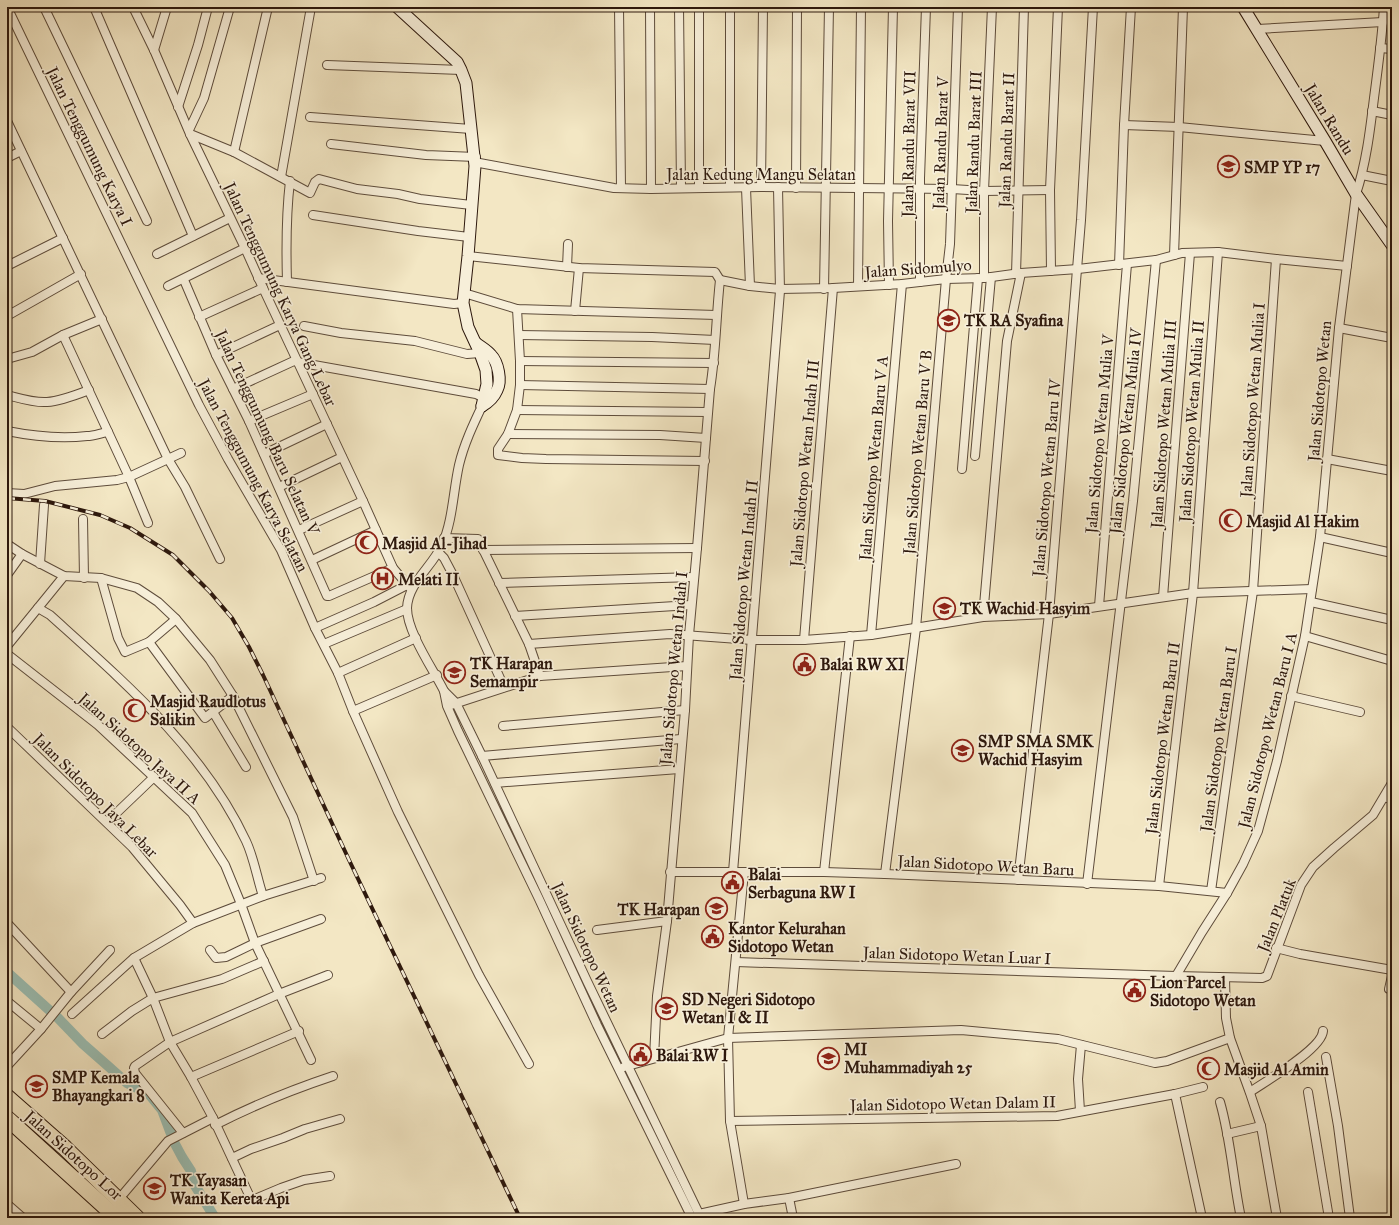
<svg xmlns="http://www.w3.org/2000/svg" width="1399" height="1225" font-family="'IM FELL Great Primer',serif">
<style>
.lines{fill:none;stroke-linecap:round;stroke-linejoin:round}
.canal{stroke:#9bbfb4;stroke-width:10}
.street-casing{stroke:#5e4c3b;stroke-width:10}
.secondary-casing{stroke:#2d180d;stroke-width:13}
.highway-casing{stroke:#2d180d;stroke-width:17}
.street{stroke:#f7efd9;stroke-width:8}
.secondary{stroke:#f7efd9;stroke-width:11}
.highway{stroke:#f3e7c4;stroke-width:15}
.rail-casing{stroke:#2d180d;stroke-width:4}
.rail{stroke:#f7efd9;stroke-width:2.5;stroke-dasharray:8;stroke-linecap:butt}
.labels{text-anchor:middle;stroke-width:3.5;stroke-linejoin:round;paint-order:stroke}
.street-label{font-size:16px;fill:#2d180d;stroke:#f7efd9}
.poi-label{font-size:16px;font-weight:bold;fill:#2d180d;stroke:#f7efd9;text-anchor:start}
</style>
<rect width="100%" height="100%" fill="#f3e7c4"/>
<filter id="stains"><feTurbulence type="fractalNoise" baseFrequency=".005" numOctaves="4"/><feColorMatrix values="0 0 0 0 .2 0 0 0 0 .09 0 0 0 0 .02 0 0 0 .5 -.17"/></filter>
<radialGradient id="worn" r=".72"><stop offset=".6" stop-color="#630" stop-opacity="0"/><stop offset="1" stop-color="#630" stop-opacity=".3"/></radialGradient>
<g class="lines">
<polyline class="canal" points="7,972 58,1018 83,1044 108,1066 127,1083 149,1094 162,1110 174,1142 182,1157 191,1171 194,1184 215,1218"/>
<defs>
<g id="street">
<polyline points="7,7 199,405 228,459 281,550 315,628 338,673 353,711 398,812 479,975 529,1064"/>
<polyline points="44,7 147,221"/>
<polyline points="94,7 193,236"/>
<polyline points="133,7 154,50 190,134 245,248 263,288 363,501 393,568 411,589"/>
<polyline points="619,7 621,188"/>
<polyline points="650,7 651,189"/>
<polyline points="679,7 681,188"/>
<polyline points="730,7 730,187"/>
<polyline points="1257,29 1383,22"/>
<polyline points="1380,48 1392,49"/>
<polyline points="154,50 167,7"/>
<polyline points="327,65 461,70"/>
<polyline points="178,107 198,45 208,7"/>
<polyline points="1372,111 1392,115"/>
<polyline points="310,117 471,129"/>
<polyline points="7,121 168,459 185,487 220,559"/>
<polyline points="1124,125 1179,127 1325,141"/>
<polyline points="189,130 204,98 230,7"/>
<polyline points="190,134 234,152 268,7"/>
<polyline points="331,144 426,155 476,157"/>
<polyline points="234,152 310,193 315,182 319,179 357,189 398,194 420,199 471,205"/>
<polyline points="7,158 21,151"/>
<polyline points="474,162 614,188 651,189 761,187 952,189 984,191 1050,190"/>
<polyline points="1362,175 1392,181"/>
<polyline points="281,177 311,7"/>
<polyline points="761,187 763,7"/>
<polyline points="699,188 699,7"/>
<polyline points="746,188 750,286"/>
<polyline points="796,188 797,7"/>
<polyline points="313,215 418,231 469,237"/>
<polyline points="157,254 230,218"/>
<polyline points="1174,255 1183,7"/>
<polyline points="468,256 579,268 715,272 720,280"/>
<polyline points="1119,265 1124,125 1131,7"/>
<polyline points="7,266 63,238"/>
<polyline points="567,267 568,244"/>
<polyline points="1051,271 1050,190 1058,7"/>
<polyline points="1016,274 1024,7"/>
<polyline points="258,278 454,304 463,303"/>
<polyline points="984,278 984,191 992,7"/>
<polyline points="184,280 216,355 249,421 327,596 329,596 393,568"/>
<polyline points="720,280 750,286 780,289 833,288 902,284 946,279 984,278 1021,273 1078,269 1156,260 1182,253 1218,252 1276,259 1347,266"/>
<path d="M287 282C286 248 286 215 290 181"/>
<polyline points="920,282 920,178 926,7"/>
<polyline points="889,285 888,221 893,7"/>
<polyline points="168,286 245,248"/>
<polyline points="858,286 861,7"/>
<polyline points="824,289 829,7"/>
<polyline points="464,293 517,309 716,315"/>
<polyline points="517,309 520,361 520,385 517,410 508,434 498,449 498,455 522,458 546,459 705,461"/>
<polyline points="575,311 579,268"/>
<polyline points="7,316 81,274"/>
<polyline points="199,317 263,288"/>
<polyline points="304,326 341,333 415,341 467,354 480,353 483,351"/>
<polyline points="1339,328 1392,338"/>
<polyline points="63,335 129,477 148,523"/>
<polyline points="519,335 652,337 715,340"/>
<polyline points="216,355 280,325"/>
<polyline points="7,359 32,352 63,335 102,319"/>
<polyline points="520,361 714,363"/>
<polyline points="297,362 476,394 484,398 488,399"/>
<polyline points="520,385 710,389"/>
<polyline points="233,389 296,360"/>
<path d="M7 395C19 398 34 403 47 402 61 401 76 395 89 390"/>
<polyline points="517,410 708,412"/>
<polyline points="249,421 313,394"/>
<path d="M7 431C32 436 61 439 87 436 94 436 101 433 108 432"/>
<polyline points="508,434 660,435 706,438"/>
<polyline points="264,454 327,424"/>
<polyline points="975,456 991,277"/>
<polyline points="1327,459 1392,471"/>
<polyline points="962,469 978,278"/>
<polyline points="279,487 342,457"/>
<polyline points="7,493 24,494 55,486 117,480 129,477 181,453"/>
<polyline points="83,519 84,578"/>
<polyline points="299,530 363,501"/>
<polyline points="1320,537 1392,553"/>
<polyline points="444,538 478,539 529,644 540,676"/>
<polyline points="7,544 22,554 64,576 101,578 137,588 158,602 176,619 210,660 233,696 293,817 314,881"/>
<polyline points="483,550 697,548"/>
<polyline points="438,552 444,558 453,575 504,687"/>
<polyline points="312,560 376,530"/>
<polyline points="40,564 44,505"/>
<polyline points="7,575 22,554"/>
<polyline points="101,578 118,638 125,652 149,642 176,619"/>
<polyline points="499,583 694,577"/>
<polyline points="1163,597 1190,253"/>
<polyline points="1311,602 1392,620"/>
<polyline points="1099,606 1127,264"/>
<path d="M38 608 50 615C123 681 203 749 246 841 254 858 257 878 263 896"/>
<polyline points="515,616 691,605"/>
<polyline points="983,617 1007,341 1021,273"/>
<polyline points="315,628 374,602 407,585"/>
<polyline points="871,635 902,284"/>
<polyline points="1305,636 1392,661"/>
<polyline points="804,640 833,288"/>
<polyline points="149,642 205,718 233,696"/>
<polyline points="324,644 407,609"/>
<polyline points="529,644 670,634 752,640 804,640 871,635 983,617 1049,614 1193,593 1312,589"/>
<polyline points="7,646 64,576"/>
<polyline points="7,654 98,725 192,813 225,865 241,904 255,943 311,1060"/>
<polyline points="338,673 416,638"/>
<path d="M444 691C433 669 407 632 407 608 408 583 432 567 442 545 453 520 453 492 459 465 464 444 473 425 482 406"/>
<polyline points="1291,696 1360,712"/>
<polyline points="451,705 540,676 687,666"/>
<polyline points="353,711 437,675"/>
<polyline points="213,712 246,767"/>
<polyline points="503,726 685,710"/>
<polyline points="7,727 132,847 180,905 193,923"/>
<polyline points="482,756 681,739"/>
<polyline points="495,783 679,769"/>
<polyline points="1385,797 1392,800"/>
<polyline points="107,822 154,777"/>
<polyline points="670,872 824,872 885,874 1159,886 1227,893"/>
<polyline points="733,872 780,291 778,187"/>
<polyline points="824,872 850,636"/>
<polyline points="885,874 916,628 946,279 950,244 958,7"/>
<polyline points="1018,880 1049,614 1081,220 1093,7"/>
<polyline points="1087,884 1133,501 1156,260"/>
<polyline points="1159,886 1193,593 1218,252"/>
<polyline points="1211,891 1253,591 1276,259"/>
<polyline points="7,923 71,992"/>
<polyline points="597,930 667,921"/>
<polyline points="1276,948 1300,954 1392,970"/>
<polyline points="210,950 216,958 226,957 255,943 321,919"/>
<polyline points="134,958 153,998 170,1042 191,1077 213,1118 250,1197 252,1199 255,1199 281,1188 304,1180 330,1176"/>
<polyline points="736,962 1176,976 1262,978 1267,976 1301,885 1313,867 1334,848 1373,815 1392,783"/>
<path d="M1176 976 1202 932 1227 893 1243 864 1258 831 1277 761 1305 636 1320 537 1339 328 1356 194C1366 164 1370 131 1374 98 1378 68 1382 38 1384 7"/>
<polyline points="1392,976 1389,989 1392,990"/>
<polyline points="1225,978 1226,1018 1230,1038 1250,1093 1261,1126 1277,1218"/>
<polyline points="7,1001 41,1029"/>
<polyline points="72,1014 134,958 193,923 263,896 321,878"/>
<polyline points="102,1034 132,1011 153,998 222,979 264,961"/>
<polyline points="1326,1057 1338,1126 1350,1218"/>
<path d="M654 1058 657 996 667 921 685 710 689 635 697 548 710 389C716 353 716 316 720 280"/>
<polyline points="7,1066 41,1029 71,992 110,950"/>
<polyline points="624,1067 728,1038 961,1030 1058,1039 1155,1063 1167,1061 1230,1038"/>
<polyline points="191,1077 299,1031"/>
<path d="M1250 1092C1266 1081 1322 1049 1323 1031"/>
<polyline points="1308,1092 1329,1218"/>
<polyline points="1175,1094 1202,1218"/>
<path d="M1220 1102C1231 1140 1233 1180 1241 1218"/>
<polyline points="1080,1111 1078,1079 1081,1045"/>
<polyline points="730,1121 1057,1116 1175,1094 1203,1087"/>
<path d="M215 1125C254 1105 291 1090 333 1076"/>
<polyline points="183,1133 135,1073 134,1068 135,1066 170,1042 279,994 328,975"/>
<polyline points="1227,1134 1261,1126"/>
<polyline points="232,1158 251,1149 283,1138 305,1129 340,1119"/>
<polyline points="789,1198 793,1218"/>
<polyline points="119,1199 168,1141 213,1118"/>
<polyline points="7,1204 23,1218"/>
<polyline points="744,1204 730,1121 728,1038 744,872"/>
<polyline points="699,1214 744,1204 789,1198 956,1164"/>
<polyline points="692,1218 597,1025 539,899 458,731 447,706 444,691 456,703 482,756 587,981 701,1218"/>
</g>
<g id="secondary">
<polyline points="397,7 457,62 461,70 466,83 475,166 468,256 463,303 468,327 480,353 486,370 487,384 482,406"/>
<polyline points="1243,7 1325,141 1356,194 1392,245"/>
<path d="M476 343C481 347 487 350 491 355 498 362 502 381 497 390 494 397 489 402 482 406"/>
</g>
<g id="highway">
<polyline points="7,1097 65,1148 137,1218"/>
<polyline points="7,1118 117,1218"/>
</g>
</defs>
<use href="#street" class="street-casing"/>
<use href="#secondary" class="secondary-casing"/>
<use href="#highway" class="highway-casing"/>
<use href="#street" class="street"/>
<use href="#secondary" class="secondary"/>
<use href="#highway" class="highway"/>
<defs>
<polyline id="rail" points="7,498 45,501 100,515 130,528 173,555 209,591 232,618 249,647 263,675 350,862 520,1218"/>
</defs>
<use href="#rail" class="rail-casing"/>
<use href="#rail" class="rail"/>
</g>
<defs>
<symbol id="school-ring" viewBox="-11 -11 22 22"><circle r="9.5" fill="#f7efd9" stroke="#8f2418" stroke-width="1.5"/><path d="M0-5L7-2L0 1L-7-2ZM-4 1L0 2.5L4 1V4Q0 6-4 4Z" fill="#8f2418"/></symbol>
<symbol id="mosque-ring" viewBox="-11 -11 22 22"><circle r="9.5" fill="#f7efd9" stroke="#8f2418" stroke-width="1.5"/><path d="M3.5-4.9A6 6 0 1 0 3.5 4.9A5 5 0 1 1 3.5-4.9Z" fill="#8f2418"/></symbol>
<symbol id="hospital-ring" viewBox="-11 -11 22 22"><circle r="9.5" fill="#f7efd9" stroke="#8f2418" stroke-width="1.5"/><path d="M-5-5h3v3.5h4V-5h3V5h-3V1.5h-4V5h-3Z" fill="#8f2418"/></symbol>
<symbol id="civic-ring" viewBox="-11 -11 22 22"><circle r="9.5" fill="#f7efd9" stroke="#8f2418" stroke-width="1.5"/><path d="M-.6-6.5H3V-4.5H.6V-3L4-1V1h2V6H-6V1h2V-1L-.6-3ZM-1.2 2.5V6h2.4V2.5Z" fill="#8f2418"/></symbol>
</defs>
<g fill-rule="evenodd">
<use href="#school-ring" x="1216" y="154" width="25" height="25"/>
<use href="#school-ring" x="936" y="308" width="25" height="25"/>
<use href="#mosque-ring" x="1218" y="508" width="25" height="25"/>
<use href="#mosque-ring" x="354" y="530" width="25" height="25"/>
<use href="#hospital-ring" x="370" y="566" width="25" height="25"/>
<use href="#school-ring" x="932" y="596" width="25" height="25"/>
<use href="#civic-ring" x="792" y="652" width="25" height="25"/>
<use href="#school-ring" x="442" y="660" width="25" height="25"/>
<use href="#mosque-ring" x="122" y="698" width="25" height="25"/>
<use href="#school-ring" x="950" y="738" width="25" height="25"/>
<use href="#civic-ring" x="720" y="870" width="25" height="25"/>
<use href="#school-ring" x="704" y="896" width="25" height="25"/>
<use href="#civic-ring" x="700" y="924" width="25" height="25"/>
<use href="#civic-ring" x="1122" y="978" width="25" height="25"/>
<use href="#school-ring" x="654" y="996" width="25" height="25"/>
<use href="#civic-ring" x="628" y="1042" width="25" height="25"/>
<use href="#school-ring" x="816" y="1046" width="25" height="25"/>
<use href="#mosque-ring" x="1196" y="1056" width="25" height="25"/>
<use href="#school-ring" x="24" y="1074" width="25" height="25"/>
<use href="#school-ring" x="142" y="1176" width="25" height="25"/>
</g>
<g class="labels">
<g class="street-label">
<text transform="translate(1330 119) rotate(59)" y="6">Jalan Randu</text>
<text transform="translate(1006 140) rotate(-88)" y="6">Jalan Randu Barat II</text>
<text transform="translate(973 142) rotate(-88)" y="6">Jalan Randu Barat III</text>
<text transform="translate(940 143) rotate(-88)" y="6">Jalan Randu Barat V</text>
<text transform="translate(908 144) rotate(-89)" y="6">Jalan Randu Barat VII</text>
<text transform="translate(90 146) rotate(64)" y="6">Jalan Tenggumung Karya I</text>
<text x="761" y="180">Jalan Kedung Mangu Selatan</text>
<text transform="translate(918 268) rotate(-4)" y="6">Jalan Sidomulyo</text>
<text transform="translate(281 294) rotate(65)" y="6">Jalan Tenggumung Karya Gang Lebar</text>
<text transform="translate(1319 391) rotate(-85)" y="6">Jalan Sidotopo Wetan</text>
<text transform="translate(1252 400) rotate(-86)" y="6">Jalan Sidotopo Wetan Mulia I</text>
<text transform="translate(1191 421) rotate(-86)" y="6">Jalan Sidotopo Wetan Mulia II</text>
<text transform="translate(1163 424) rotate(-86)" y="6">Jalan Sidotopo Wetan Mulia III</text>
<text transform="translate(1125 431) rotate(-84)" y="6">Jalan Sidotopo Wetan Mulia IV</text>
<text transform="translate(268 432) rotate(65)" y="6">Jalan Tenggumung Baru Selatan V</text>
<text transform="translate(1099 434) rotate(-85)" y="6">Jalan Sidotopo Wetan Mulia V</text>
<text transform="translate(917 452) rotate(-85)" y="6">Jalan Sidotopo Wetan Baru V B</text>
<text transform="translate(873 458) rotate(-85)" y="6">Jalan Sidotopo Wetan Baru V A</text>
<text transform="translate(804 463) rotate(-85)" y="6">Jalan Sidotopo Wetan Indah III</text>
<text transform="translate(254 475) rotate(62)" y="6">Jalan Tenggumung Karya Selatan</text>
<text transform="translate(1046 478) rotate(-85)" y="6">Jalan Sidotopo Wetan Baru IV</text>
<text transform="translate(743 580) rotate(-85)" y="6">Jalan Sidotopo Wetan Indah II</text>
<text transform="translate(673 668) rotate(-85)" y="6">Jalan Sidotopo Wetan Indah I</text>
<text transform="translate(1267 730) rotate(-76)" y="6">Jalan Sidotopo Wetan Baru I A</text>
<text transform="translate(1162 738) rotate(-83)" y="6">Jalan Sidotopo Wetan Baru II</text>
<text transform="translate(1218 739) rotate(-82)" y="6">Jalan Sidotopo Wetan Baru I</text>
<text transform="translate(140 748) rotate(42)" y="6">Jalan Sidotopo Jaya II A</text>
<text transform="translate(96 795) rotate(45)" y="6">Jalan Sidotopo Jaya Lebar</text>
<text transform="translate(986 865) rotate(3)" y="6">Jalan Sidotopo Wetan Baru</text>
<text transform="translate(1276 915) rotate(-68)" y="6">Jalan Platuk</text>
<text transform="translate(587 947) rotate(65)" y="6">Jalan Sidotopo Wetan</text>
<text transform="translate(957 955) rotate(2)" y="6">Jalan Sidotopo Wetan Luar I</text>
<text transform="translate(953 1103) rotate(-1)" y="6">Jalan Sidotopo Wetan Dalam II</text>
<text transform="translate(74 1155) rotate(42)" y="6">Jalan Sidotopo Lor</text>
</g>
<g class="poi-label">
<text x="1244" y="173">SMP YP 17</text>
<text x="964" y="326">TK RA Syafina</text>
<text x="1246" y="527">Masjid Al Hakim</text>
<text x="382" y="549">Masjid Al-Jihad</text>
<text x="398" y="585">Melati II</text>
<text x="960" y="614">TK Wachid Hasyim</text>
<text x="470" y="669">TK Harapan<tspan x="470" dy="18">Semampir</tspan></text>
<text x="820" y="670">Balai RW XI</text>
<text x="150" y="707">Masjid Raudlotus<tspan x="150" dy="18">Salikin</tspan></text>
<text x="978" y="747">SMP SMA SMK<tspan x="978" dy="18">Wachid Hasyim</tspan></text>
<text x="748" y="880">Balai<tspan x="748" dy="18">Serbaguna RW I</tspan></text>
<text x="700" y="915" text-anchor="end">TK Harapan</text>
<text x="728" y="934">Kantor Kelurahan<tspan x="728" dy="18">Sidotopo Wetan</tspan></text>
<text x="1150" y="988">Lion Parcel<tspan x="1150" dy="18">Sidotopo Wetan</tspan></text>
<text x="682" y="1005">SD Negeri Sidotopo<tspan x="682" dy="18">Wetan I &amp; II</tspan></text>
<text x="844" y="1055">MI<tspan x="844" dy="18">Muhammadiyah 25</tspan></text>
<text x="656" y="1061">Balai RW I</text>
<text x="1224" y="1075">Masjid Al Amin</text>
<text x="52" y="1083">SMP Kemala<tspan x="52" dy="18">Bhayangkari 8</tspan></text>
<text x="170" y="1186">TK Yayasan<tspan x="170" dy="18">Wanita Kereta Api</tspan></text>
</g>
</g>
<rect width="1399" height="1225" fill="none" stroke="#f3e7c4" stroke-width="24"/>
<rect x="8" y="8" width="1383" height="1209" fill="none" stroke="#2d180d" stroke-width="2"/>
<rect x="12" y="12" width="1375" height="1201" fill="none" stroke="#2d180d"/>
<rect width="100%" height="100%" filter="url(#stains)"/>
<rect width="100%" height="100%" fill="url(#worn)"/>
</svg>
